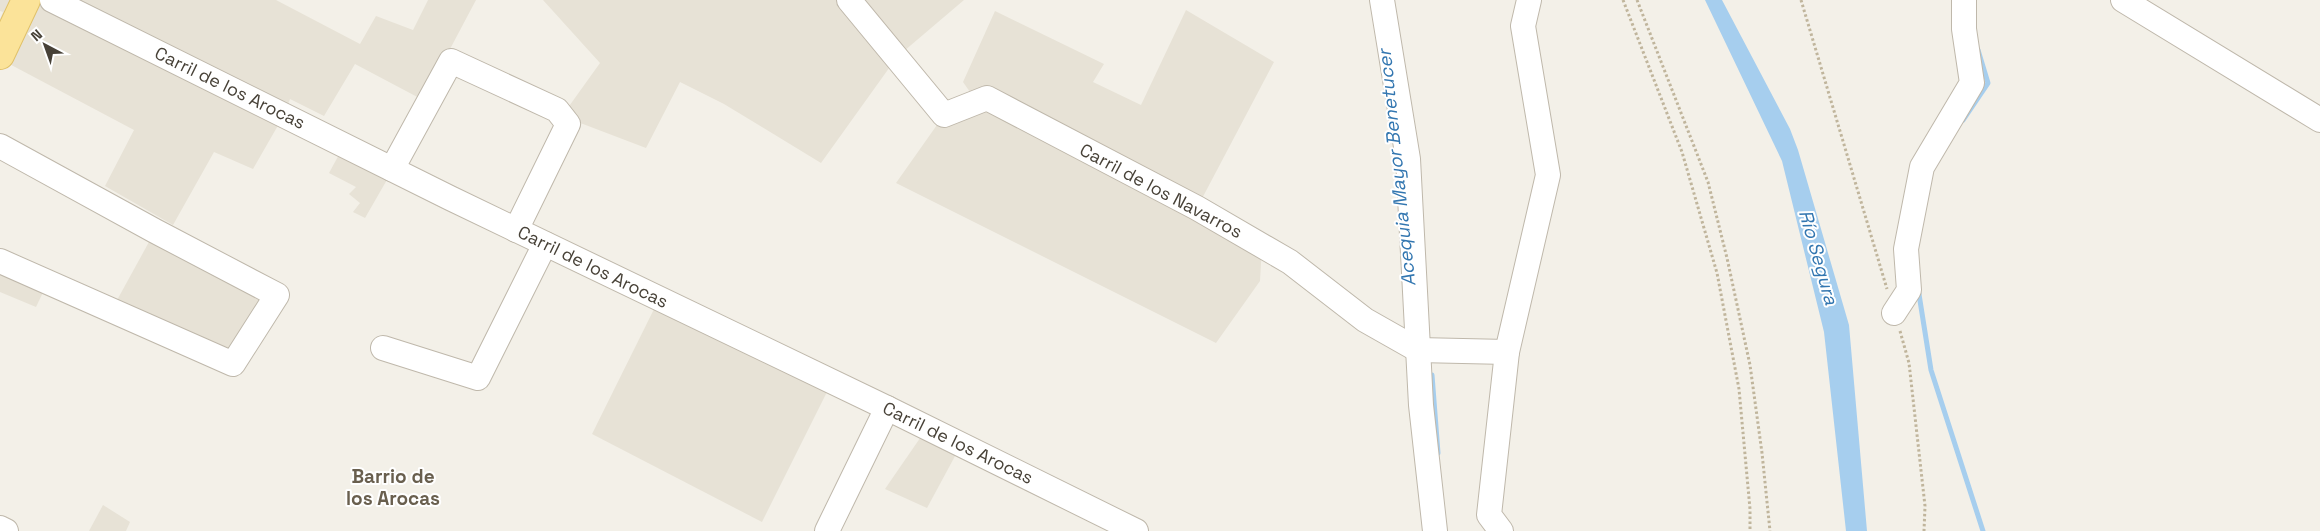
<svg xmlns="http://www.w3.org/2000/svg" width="2320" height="531" font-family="'Space Grotesk',sans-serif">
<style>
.residential{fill:#e7e2d6}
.water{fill:#a6ceee}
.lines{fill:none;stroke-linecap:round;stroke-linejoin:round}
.stream{stroke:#a6ceee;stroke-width:5}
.minor-casing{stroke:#bfb8ab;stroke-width:26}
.major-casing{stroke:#e0c169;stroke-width:30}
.path{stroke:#c0b59c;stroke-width:3;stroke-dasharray:2.5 2.5;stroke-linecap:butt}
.minor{stroke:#fff;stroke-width:24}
.major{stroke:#fbe399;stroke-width:28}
.labels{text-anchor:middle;stroke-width:4;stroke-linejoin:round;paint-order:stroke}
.street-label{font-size:18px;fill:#474137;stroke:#fff}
.water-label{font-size:19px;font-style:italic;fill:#3276b0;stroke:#fff}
.neighbourhood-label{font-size:19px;font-weight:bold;fill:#695f4e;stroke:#fff}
</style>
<rect width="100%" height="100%" fill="#f3f0e8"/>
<g class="residential">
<polygon points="0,0 276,0 360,44 376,16 413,30 428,0 476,0 423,100 355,64 324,116 290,99 284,115 253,169 214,152 173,225 105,186 134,130 0,59 0,19 3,12 0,11"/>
<polygon points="543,0 964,0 897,57 821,163 724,104 680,82 646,148 562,116 600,63"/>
<polygon points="1186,10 1274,62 1197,208 1262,246 1260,281 1216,343 896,183 944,115 977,102 963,82 995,11 1104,64 1093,82 1141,105"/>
<polygon points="341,151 388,178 365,218 353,212 360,203 349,194 356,187 329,173"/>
<polygon points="155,231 277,295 235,360 116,302"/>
<polygon points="0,261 48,282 36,307 0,292"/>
<polygon points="659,299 829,388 762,522 592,434"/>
<polygon points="927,428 961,445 927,508 885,489"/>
<polygon points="103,505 130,522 126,531 89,531"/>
</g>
<polygon class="water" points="1705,0 1722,0 1790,129 1798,150 1849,325 1867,531 1846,531 1824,332 1782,161"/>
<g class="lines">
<g class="stream">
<polyline points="1963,120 1988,83 1978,50"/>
<polyline points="1918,288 1931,370 1983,531"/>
<polyline points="1432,375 1438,453"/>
</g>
<defs>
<g id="minor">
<polyline points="52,0 450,198 887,408 1136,531"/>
<polyline points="849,0 944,115 987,98 1197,208 1290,262 1365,320 1418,350 1507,352"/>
<polyline points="1382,0 1408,159 1421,405 1435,531"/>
<polyline points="2123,0 2320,120"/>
<polyline points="0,146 155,231 277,295 233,364 0,261"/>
<polyline points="392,169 451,61 557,110 568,124 516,230"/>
<polyline points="1894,313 1909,290 1906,249 1922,167 1972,83 1964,29 1964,0"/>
<polyline points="383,348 478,378 545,244"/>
<polyline points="0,528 6,531"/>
<polyline points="827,531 887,408"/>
<polyline points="1501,531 1489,515 1507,352 1548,175 1523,26 1529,0"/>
</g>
<polyline id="major" points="0,55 26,0"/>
</defs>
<use href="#minor" class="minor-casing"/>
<use href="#major" class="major-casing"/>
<g class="path">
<polyline points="1623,0 1682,152 1717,273 1739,389 1750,509 1750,531"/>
<polyline points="1637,0 1708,182 1727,258 1750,365 1762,453 1770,531"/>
<polyline points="1801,0 1887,289"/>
<polyline points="1900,331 1909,363 1925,506 1924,531"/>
</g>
<use href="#minor" class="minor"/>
<use href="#major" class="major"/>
</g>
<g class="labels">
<g class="street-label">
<text transform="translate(230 88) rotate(26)" y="6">Carril de los Arocas</text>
<text transform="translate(1161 191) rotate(28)" y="6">Carril de los Navarros</text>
<text transform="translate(593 267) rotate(26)" y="6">Carril de los Arocas</text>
<text transform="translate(958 443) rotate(26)" y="6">Carril de los Arocas</text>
</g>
<g class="water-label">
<text transform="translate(1396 168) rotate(-96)" y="7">Acequia Mayor Benetucer</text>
<text transform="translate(1819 257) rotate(74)" y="7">Río Segura</text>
</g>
<g class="neighbourhood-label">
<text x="393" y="483">Barrio de<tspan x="393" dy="22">los Arocas</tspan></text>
</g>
</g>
<g transform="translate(45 45) rotate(319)" stroke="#ffffff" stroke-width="4" paint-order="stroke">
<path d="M0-4L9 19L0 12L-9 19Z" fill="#474137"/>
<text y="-8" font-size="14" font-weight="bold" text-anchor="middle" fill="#474137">N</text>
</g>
</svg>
